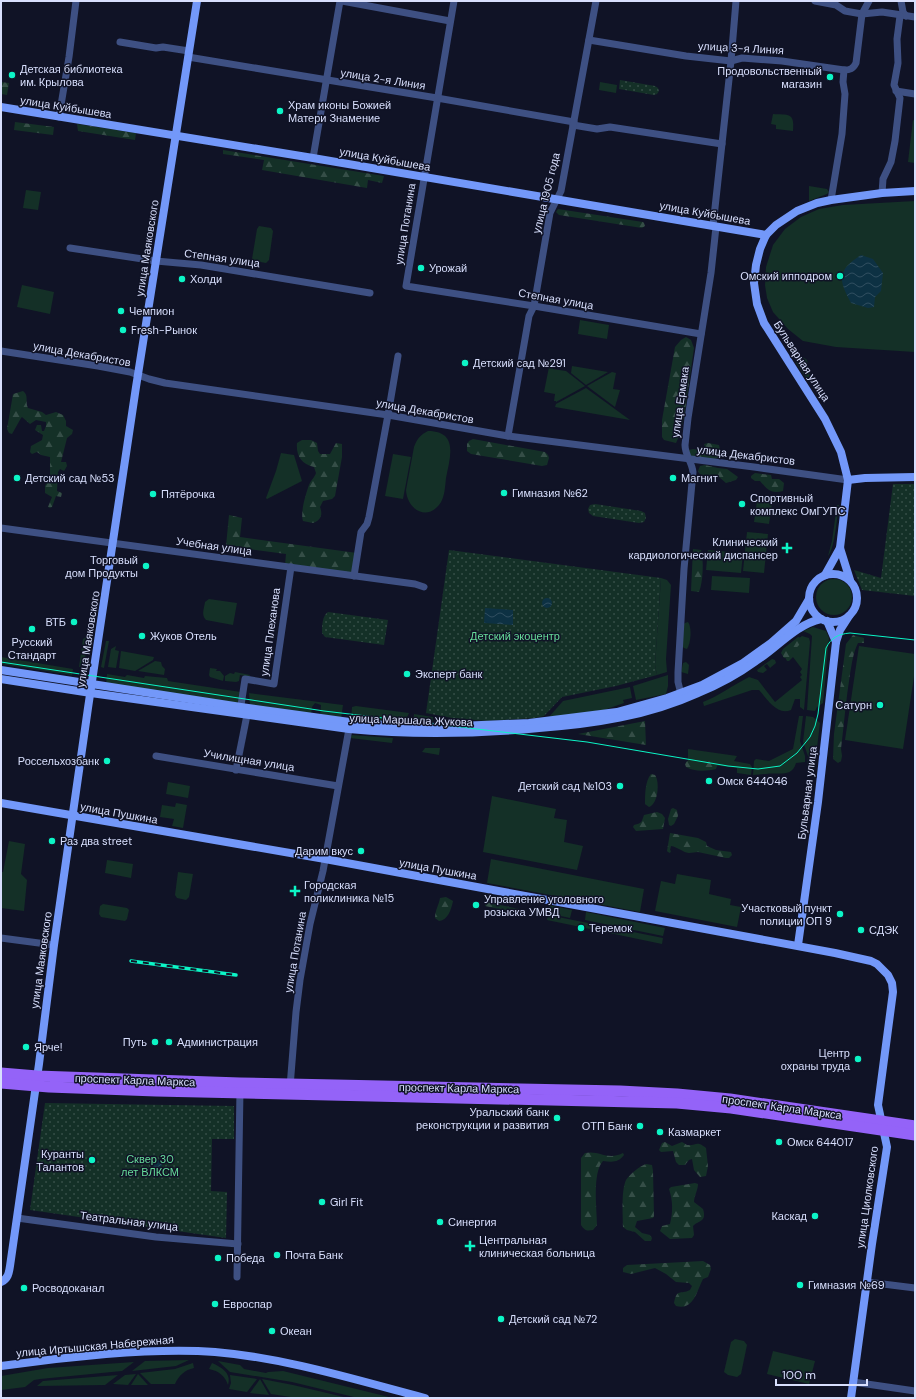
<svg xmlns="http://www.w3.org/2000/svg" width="916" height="1399" font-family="'DM Sans',sans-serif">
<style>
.green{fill:#143027}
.forest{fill:url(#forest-firs)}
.park{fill:url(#park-dots)}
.water{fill:url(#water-waves)}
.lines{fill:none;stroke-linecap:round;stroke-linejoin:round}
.street{stroke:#3e5083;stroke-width:7}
.secondary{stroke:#7398f9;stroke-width:8}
.primary{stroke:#9463f8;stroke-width:11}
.tram{stroke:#0cf5c6;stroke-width:1}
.rail-casing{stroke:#0cf5c6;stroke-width:3.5}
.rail{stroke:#101326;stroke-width:2;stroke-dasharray:6;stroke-linecap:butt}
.poi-dot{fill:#0cf5c6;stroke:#101326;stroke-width:1.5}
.labels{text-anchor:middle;stroke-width:3;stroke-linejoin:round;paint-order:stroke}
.street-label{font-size:11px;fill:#d8dffd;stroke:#101326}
.poi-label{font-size:11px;fill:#d8dffd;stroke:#101326;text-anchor:start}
.park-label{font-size:11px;fill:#66db9a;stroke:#101326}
</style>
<defs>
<pattern id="forest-firs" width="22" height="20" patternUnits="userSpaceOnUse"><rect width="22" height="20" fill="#143027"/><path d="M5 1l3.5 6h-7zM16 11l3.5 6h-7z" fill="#354e47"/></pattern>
<pattern id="park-dots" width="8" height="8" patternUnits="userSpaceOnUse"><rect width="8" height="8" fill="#143027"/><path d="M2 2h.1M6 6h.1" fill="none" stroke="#354e47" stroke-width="1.8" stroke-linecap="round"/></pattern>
<pattern id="water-waves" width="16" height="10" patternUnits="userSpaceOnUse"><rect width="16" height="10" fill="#0d3143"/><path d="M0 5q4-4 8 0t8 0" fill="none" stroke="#304e5f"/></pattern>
</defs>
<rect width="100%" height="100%" fill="#101326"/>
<g class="green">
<polygon points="600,82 617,85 616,93 599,90"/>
<path d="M773 114C788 115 795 112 793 131L776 129V125L771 124Z"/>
<polygon points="913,120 915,121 915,163 908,162"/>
<polygon points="809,186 827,189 829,192 827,194 809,201"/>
<polygon points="26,190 41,192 38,210 23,208"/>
<polygon points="915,201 915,352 836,347 803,341 788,329 773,312 767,298 765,285 766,267 773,245 785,229 801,217 819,209 843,205"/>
<polygon points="259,226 271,228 273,231 269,260 266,263 255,261 252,259 257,229"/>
<polygon points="22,285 54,292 50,314 17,307"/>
<polygon points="580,320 609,325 607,339 578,334"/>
<path d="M803 357 807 360 810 379 806 378 796 363C797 359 799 358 803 357Z"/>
<polygon points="550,362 554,362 553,369 566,371 585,386 556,402 556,401 554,401 555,394 544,392"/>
<polygon points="572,366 608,372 586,385 571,373"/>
<polygon points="612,372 616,373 613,389 620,390 615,407 587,386"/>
<polygon points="586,388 630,420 555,407 556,404"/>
<path d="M428 431C459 431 450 458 446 478 445 486 445 498 439 505 426 521 407 509 406 490L414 447C417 439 420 435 428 431Z"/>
<polygon points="281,453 294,455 302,481 267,499 266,498 276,471"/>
<polygon points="393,454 411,457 403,499 385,496"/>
<polygon points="757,501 772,503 769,524 754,522"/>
<path d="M837 505H839C837 516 835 548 828 556L832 541Z"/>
<polygon points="747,532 768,534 764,573 743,571"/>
<polygon points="708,550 743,553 741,573 706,570"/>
<polygon points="712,576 750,578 749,593 711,590"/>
<polygon points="661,578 667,580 671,585 666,659 667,672 657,675 655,665"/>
<circle cx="834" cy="597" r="18"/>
<path d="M209 599 237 603 233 625 206 620C201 615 204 609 205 602Z"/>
<path d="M688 622C692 627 691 643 687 649L684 648 682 646 684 624 685 623Z"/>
<polygon points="813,627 826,631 829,638 823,703 817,707 815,711 807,710 812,636 810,634 803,631"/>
<polygon points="89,635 84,664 83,666 79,667 83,639"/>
<path d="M802 636 809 638 810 642 804 710 800 707V699H795L791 710C777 716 767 699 759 690H752L704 706 703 702C719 696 733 685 749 677L758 680 775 702 802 680 800 677 802 675 800 672 802 669 793 657 789 661H787L783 653 784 650Z"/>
<polygon points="106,641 109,641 104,668 101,667"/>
<polygon points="116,646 115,650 119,651 116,668 108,667 111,649"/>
<polygon points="859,646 915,654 915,670 903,749 845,740"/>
<polygon points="121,651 154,657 153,660 135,671 119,668"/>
<polygon points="1,657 73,669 72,675 1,664"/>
<polygon points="772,659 775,660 776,663 770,668 767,664 764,666 767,670 763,673 758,672 757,670"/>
<polygon points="155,661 161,662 162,666 165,669 164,675 138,671"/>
<polygon points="686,662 689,665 688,674 681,672 683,663"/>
<polygon points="210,668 217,669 216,671 220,671 224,676 223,681 210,677 209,675"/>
<polygon points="235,672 250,675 249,677 240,675 239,681 236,682 225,681 225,676 230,673 234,674"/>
<polygon points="107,674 125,677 127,675 144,678 145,676 167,678 168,681 241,692 238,703 106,685"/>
<polygon points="668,675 668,686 666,694 636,700 633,686"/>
<polygon points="630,687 632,698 623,700 624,703 604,710 549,717 563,701"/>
<polygon points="249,693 343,705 341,719 320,716 321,705 315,703 312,707 311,715 250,705"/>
<polygon points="356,706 409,713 404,723 351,721 352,707"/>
<polygon points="414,714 433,717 432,725 413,725"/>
<path d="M799 716H803L800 741 805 756V762L796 763C792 778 778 772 766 774 762 774 758 775 753 775L754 761 756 759 769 761 793 749Z"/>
<polygon points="806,716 813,717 820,723 814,773 810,773 807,770 808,756 803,742"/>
<polygon points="352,735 393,738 392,743 350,738"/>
<polygon points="425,748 440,748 439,755 422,752"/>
<polygon points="688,749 737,756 734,761 750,764 752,767 751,775 737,773 737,768 688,762"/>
<polygon points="168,782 190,786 188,798 166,794"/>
<polygon points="492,796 556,809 554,818 567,820 564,842 583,846 577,870 483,852"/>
<polygon points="176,803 187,805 183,828 172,826 174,819 160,817 162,805 175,807"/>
<polygon points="9,841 25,844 21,874 27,880 24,911 1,908 1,872 3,872"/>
<polygon points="491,859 644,889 640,912 487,883"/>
<polygon points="107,860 133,864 131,878 105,873"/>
<polygon points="178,872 193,874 189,897 186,900 177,898 175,895"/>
<polygon points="677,874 711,880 709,894 731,899 730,905 741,907 737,927 655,911 661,881 675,884"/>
<polygon points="103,904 127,908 129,910 127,919 125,921 101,917 99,914 100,906"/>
<polygon points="549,905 572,910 570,918 547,913"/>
<polygon points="586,912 665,928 663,936 585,920"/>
<polygon points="548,915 663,938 662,944 547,920"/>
<polygon points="735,1339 744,1341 747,1345 741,1374 737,1377 728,1375 724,1372 731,1342"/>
<polygon points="773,1351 815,1361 809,1384 767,1374"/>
<polygon points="189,1360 176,1366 132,1371 145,1361"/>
<polygon points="218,1361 240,1365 244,1369 266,1373 268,1372 283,1371 393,1398 358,1398 292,1382 230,1372"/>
<polygon points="134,1362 122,1371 40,1379 34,1380 25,1387 1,1390 1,1376 48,1368"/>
<path d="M193 1363 194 1368C185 1370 179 1375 175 1384H151L140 1373 175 1369Z"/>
<path d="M212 1363C221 1367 232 1373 228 1385 225 1376 219 1371 209 1369Z"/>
<polygon points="136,1374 128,1385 113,1384 125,1375"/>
<polygon points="138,1374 148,1385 131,1385"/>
<polygon points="118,1375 105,1385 37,1386 43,1381"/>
<polygon points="230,1375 257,1379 247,1392 229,1389 231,1383"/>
<polygon points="260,1379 269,1395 250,1393"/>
<polygon points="262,1379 293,1385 348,1398 297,1398 271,1394"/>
</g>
<g class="forest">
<polygon points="1,82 9,83 7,95 1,94"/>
<polygon points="15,122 54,127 53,135 14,130"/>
<polygon points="77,124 136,133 135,140 78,131"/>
<polygon points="223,150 384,176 382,183 368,180 367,188 262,170 264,160 223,154"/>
<polygon points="558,209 643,222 644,223 645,226 642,228 559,215 556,212"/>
<polygon points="686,337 691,340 694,348 684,417 680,434 676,443 664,440 662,437 662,420 675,347 681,340"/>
<path d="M23 391C29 395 25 402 28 408L42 412 46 415 56 412 63 415 66 421V426L73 430 72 434 67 438 61 462H66L67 466 64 471 60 469 58 472 57 491 62 493 61 497 56 496 52 507 50 508 48 507 52 497 45 493V486L50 475V457L41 455 37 452 32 454 30 452 31 446 42 440 43 435 35 430 37 425H41L42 431H44L46 426V422L36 420 30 424 22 417 21 418 12 434 9 433 7 429 13 394Z"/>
<polygon points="473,439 545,452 548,455 549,458 547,465 542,466 471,454 467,451 467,444 469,441"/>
<path d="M302 440H311L317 443 318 451 320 454H330L336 443 342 444V457L335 496 332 499 323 501 320 507C323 515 321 520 313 523L303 521C300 513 306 493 309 485 311 480 315 477 316 473L314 467C301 464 296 456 297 443Z"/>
<path d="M708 443 719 445 721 454C716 464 695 459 689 454V450L693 449 708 451 709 449 705 447 704 444Z"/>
<path d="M705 465 718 468 727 469 738 477 736 480 726 483 719 477C712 478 701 478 698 471L700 466Z"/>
<path d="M755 473 771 475 772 479H779L784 483 783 491C770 494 767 489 760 481H755L751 478V476Z"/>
<polygon points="229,515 242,518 240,537 357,553 353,575 285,565 286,554 226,546"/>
<path d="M693 549 701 550C704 560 703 582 699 592L691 591Z"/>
<path d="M853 635 864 638V643H858C853 653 852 663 850 674 846 699 844 724 841 749L842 756 841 761 838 763 833 759 834 734 846 644Z"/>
<path d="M798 637 802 638 803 641C798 647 794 647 797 655L789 658H784L781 653 783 649Z"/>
<polygon points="645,721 646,745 578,734"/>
<path d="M706 759 713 760 717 766 716 769C707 771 694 772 686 767L685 764 687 761Z"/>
<path d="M651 774 655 775C660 782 658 804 649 807L645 804C645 795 645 781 651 774Z"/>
<polygon points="673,808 677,810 678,816 674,824 671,826 669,825 668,819 671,809"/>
<path d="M657 812 662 814 665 818 663 829 636 831 633 827 634 825C642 823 641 823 644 815Z"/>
<path d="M670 833 698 838 706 842 707 846 716 850 731 852 732 855 729 858H726C717 856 707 854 698 852 695 852 692 853 689 853 682 852 678 847 671 846L670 850 671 851 670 853 668 852 667 851Z"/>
<path d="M446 897 453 901C451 910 448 920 439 921L435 918C435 910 439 905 440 898Z"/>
<polygon points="486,902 524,910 523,914 485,906"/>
<path d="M665 1142 672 1146 682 1142 687 1145C697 1146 696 1140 706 1148L708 1166 706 1176 700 1177 694 1170 692 1159 689 1160 685 1165H679L676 1162 673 1151 661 1152 659 1150 662 1143Z"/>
<path d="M585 1153C600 1150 607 1161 623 1153L624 1155C618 1163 612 1162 603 1161 592 1173 597 1209 597 1225L593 1230C587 1231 585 1231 581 1225V1158Z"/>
<path d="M646 1164 652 1165 653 1171 654 1216 653 1218 637 1221 635 1227 642 1233 650 1235 652 1238 651 1241H645L635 1232 627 1230 623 1227C623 1214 621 1191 626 1180 630 1174 640 1166 646 1164Z"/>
<path d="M695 1183 698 1184C698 1190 694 1196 694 1202L703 1209C707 1222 699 1220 693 1226L694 1235 692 1238 670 1239 660 1231 662 1226 670 1224C673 1212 673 1201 669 1189L671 1187Z"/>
<path d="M703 1261 710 1265 711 1269 708 1277 703 1279C697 1290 694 1311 676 1306L674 1303C677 1288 680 1295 690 1290L692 1286 689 1283 676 1282 666 1274 655 1268 631 1274 623 1272V1268L627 1265Z"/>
</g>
<g class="park">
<polygon points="620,80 655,86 658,88 659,91 657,94 654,95 619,89"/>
<polygon points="893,484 915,484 915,596 862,590 854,570 881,578"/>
<polygon points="595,504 641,511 645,513 646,518 644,522 639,523 593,516 589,513 588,509 590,505"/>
<polygon points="449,550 661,578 655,665 657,675 616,686 562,697 544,716 535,718 487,721 452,718 426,713"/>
<path d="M328 612 388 620 384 645 325 637 322 633C322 626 322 616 328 612Z"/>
<polygon points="45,1103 234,1106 234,1139 212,1139 211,1191 227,1192 226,1238 30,1210"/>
</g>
<g class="water">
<path d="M861 255 873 259 883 273 881 291 875 297 874 307 868 308 851 303C839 280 836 271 861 255Z"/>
<circle cx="547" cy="603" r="5"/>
<polygon points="485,608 513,610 513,625 484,623"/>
<circle cx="157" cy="1165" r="5"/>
</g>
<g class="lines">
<g class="street">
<polyline points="342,1 450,21"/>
<polyline points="454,1 406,286 534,306 701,334"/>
<polyline points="815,1 836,5 845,11 862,14 882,12 915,17"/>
<polyline points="901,1 903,12 906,16"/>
<polyline points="589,40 686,56 731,61 742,58 782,61 844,70"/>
<polyline points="120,42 156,48 163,47 189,51"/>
<polyline points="188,57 437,98 574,122"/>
<polyline points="896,91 915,94"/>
<polyline points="59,117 69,57 76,1"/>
<polyline points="573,125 597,129 610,127 722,144"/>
<polyline points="313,158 340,1"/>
<polyline points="882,193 883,179 891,162 895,141 900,98 894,85 898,63 897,39 900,16"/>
<path d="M831 200 842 134 845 94 843 82 844 70C850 70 853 69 856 63L862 14 869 1"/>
<polyline points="713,226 731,61 736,1"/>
<polyline points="70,248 156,261 201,265 370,293"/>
<polyline points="1,351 98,366 130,372 149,379 165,383 388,415 508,436 754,467 848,480"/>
<polyline points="508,436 529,316 534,306 550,213 561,191 596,1"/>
<polyline points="1,528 415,584 424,587"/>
<polyline points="354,576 361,532 367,524 369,517 388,415 398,356"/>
<path d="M682 698 678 682V672L684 569 693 472C692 462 685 455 685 445L688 418 711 273 716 227"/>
<polyline points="240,712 245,679 274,684 291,567"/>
<polyline points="156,756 338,786"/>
<polyline points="236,770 247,715"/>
<polyline points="1,938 54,945"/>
<polyline points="290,1087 296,1012 300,980 310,924 323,871 349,729 350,725"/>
<polyline points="17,1218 156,1237 238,1244"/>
<polyline points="237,1277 240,1090"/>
<polyline points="867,1282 915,1288"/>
<polyline points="853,1382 915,1391"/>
</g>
<g class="secondary">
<polyline points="1,107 313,158 766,235"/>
<polyline points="848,480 865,478 915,477"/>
<circle cx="833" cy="598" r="24"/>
<polyline points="825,575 840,548"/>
<polyline points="850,580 840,548 848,480 841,452 825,419 764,323 757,304 754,283 756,265 760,249 766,235 776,225 797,211 817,203 831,200 882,193 915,191"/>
<polyline points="827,621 836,642"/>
<polyline points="1,670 241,707 364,724 436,727 529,723 617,712 667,698 702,685 743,663 771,643 796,621 809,599"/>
<path d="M1 679 91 693 349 729C412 735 475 734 539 728 593 724 647 716 698 693 718 685 738 674 756 661 778 647 795 625 821 619"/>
<polyline points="1,803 325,859 835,953 871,961 877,964 888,975 892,983 893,992 878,1105 887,1147 872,1244 851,1398"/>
<polyline points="798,945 818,802 836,642 840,630 849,616"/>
<path d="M1 1282C8 1279 9 1273 10 1266L39 1064 54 945 88 708 136 387 197 1"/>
<path d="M1 1366C36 1361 71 1357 106 1354 143 1351 179 1349 215 1352 286 1358 356 1380 425 1398"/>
</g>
<g class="primary">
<polyline points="1,1073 37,1076 240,1083 620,1091 677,1094 730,1099 915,1126"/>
<polyline points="1,1083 49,1087 156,1091 677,1103 731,1108 915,1135"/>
</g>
<path class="tram" d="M1 662 324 711 587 742 728 766 758 769 780 766 797 753 810 737 815 726 818 714 826 648C831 638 838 634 850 633L915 640"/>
<defs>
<polyline id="rail" points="131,961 236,975"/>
</defs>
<use href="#rail" class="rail-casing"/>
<use href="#rail" class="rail"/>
</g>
<g class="poi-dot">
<circle cx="12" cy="75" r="4"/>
<circle cx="830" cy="77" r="4"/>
<circle cx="280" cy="111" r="4"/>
<circle cx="421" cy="268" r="4"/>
<circle cx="840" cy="276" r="4"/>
<circle cx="182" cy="279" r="4"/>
<circle cx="121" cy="311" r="4"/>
<circle cx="123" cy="330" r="4"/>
<circle cx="465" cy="363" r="4"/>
<circle cx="17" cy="478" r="4"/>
<circle cx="673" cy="478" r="4"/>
<circle cx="504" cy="493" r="4"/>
<circle cx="153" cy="494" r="4"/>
<circle cx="742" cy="504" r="4"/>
<path d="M785 542h4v4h4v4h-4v4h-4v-4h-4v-4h4z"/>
<circle cx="146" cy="566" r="4"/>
<circle cx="74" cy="622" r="4"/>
<circle cx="32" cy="629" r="4"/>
<circle cx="142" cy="636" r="4"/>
<circle cx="407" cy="674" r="4"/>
<circle cx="880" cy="705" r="4"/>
<circle cx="107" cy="761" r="4"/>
<circle cx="709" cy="781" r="4"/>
<circle cx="620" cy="786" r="4"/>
<circle cx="52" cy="841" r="4"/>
<circle cx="361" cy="851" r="4"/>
<path d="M293 885h4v4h4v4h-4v4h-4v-4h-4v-4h4z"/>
<circle cx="476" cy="905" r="4"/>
<circle cx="840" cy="914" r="4"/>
<circle cx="581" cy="928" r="4"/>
<circle cx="861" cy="930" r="4"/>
<circle cx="155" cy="1042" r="4"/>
<circle cx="169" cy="1042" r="4"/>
<circle cx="26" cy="1047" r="4"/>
<circle cx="858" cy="1059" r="4"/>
<circle cx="557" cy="1118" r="4"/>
<circle cx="640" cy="1126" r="4"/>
<circle cx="660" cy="1132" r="4"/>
<circle cx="779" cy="1142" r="4"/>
<circle cx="92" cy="1160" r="4"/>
<circle cx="322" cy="1202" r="4"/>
<circle cx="815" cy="1216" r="4"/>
<circle cx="440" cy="1222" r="4"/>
<path d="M468 1240h4v4h4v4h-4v4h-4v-4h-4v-4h4z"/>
<circle cx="277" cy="1255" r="4"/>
<circle cx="218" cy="1258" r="4"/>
<circle cx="800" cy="1285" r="4"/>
<circle cx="24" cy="1288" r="4"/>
<circle cx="215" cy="1304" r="4"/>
<circle cx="501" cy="1319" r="4"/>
<circle cx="272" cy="1331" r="4"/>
</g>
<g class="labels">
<g class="street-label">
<text transform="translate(741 48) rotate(3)" y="4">улица 3-я Линия</text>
<text transform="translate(383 79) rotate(9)" y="4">улица 2-я Линия</text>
<text transform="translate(66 107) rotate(9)" y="4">улица Куйбышева</text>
<text transform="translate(385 159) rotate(10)" y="4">улица Куйбышева</text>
<text transform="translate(546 193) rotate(-76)" y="4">улица 1905 года</text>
<text transform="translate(705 213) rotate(10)" y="4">улица Куйбышева</text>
<text transform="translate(405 224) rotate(-81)" y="4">улица Потанина</text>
<text transform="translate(147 248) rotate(-81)" y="4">улица Маяковского</text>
<text transform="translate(222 258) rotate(8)" y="4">Степная улица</text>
<text transform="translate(556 299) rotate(10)" y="4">Степная улица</text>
<text transform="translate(82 354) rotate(10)" y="4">улица Декабристов</text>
<text transform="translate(802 361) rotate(57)" y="4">Бульварная улица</text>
<text transform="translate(680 402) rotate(-82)" y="4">улица Ермака</text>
<text transform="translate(425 411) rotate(10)" y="4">улица Декабристов</text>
<text transform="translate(746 455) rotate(7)" y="4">улица Декабристов</text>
<text transform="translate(214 546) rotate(8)" y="4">Учебная улица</text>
<text transform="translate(270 632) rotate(-82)" y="4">улица Плеханова</text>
<text transform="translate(88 639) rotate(-81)" y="4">улица Маяковского</text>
<text transform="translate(411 720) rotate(2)" y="4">улица Маршала Жукова</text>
<text transform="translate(249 760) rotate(9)" y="4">Училищная улица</text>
<text transform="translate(807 793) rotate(-83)" y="4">Бульварная улица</text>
<text transform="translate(119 813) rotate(10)" y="4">улица Пушкина</text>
<text transform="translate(438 869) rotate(10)" y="4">улица Пушкина</text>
<text transform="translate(295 952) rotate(-80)" y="4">улица Потанина</text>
<text transform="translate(41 960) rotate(-82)" y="4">улица Маяковского</text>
<text transform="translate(135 1080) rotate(2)" y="4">проспект Карла Маркса</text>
<text transform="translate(459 1088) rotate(1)" y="4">проспект Карла Маркса</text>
<text transform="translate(782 1107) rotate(8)" y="4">проспект Карла Маркса</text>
<text transform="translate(867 1197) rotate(-82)" y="4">улица Циолковского</text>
<text transform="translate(129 1221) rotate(7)" y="4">Театральная улица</text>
<text transform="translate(95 1346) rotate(-5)" y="4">улица Иртышская Набережная</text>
</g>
<g class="poi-label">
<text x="20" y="73">Детская библиотека<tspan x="20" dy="13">им. Крылова</tspan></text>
<text x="822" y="75" text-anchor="end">Продовольственный<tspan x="822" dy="13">магазин</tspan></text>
<text x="288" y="109">Храм иконы Божией<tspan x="288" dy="13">Матери Знамение</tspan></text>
<text x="429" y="272">Урожай</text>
<text x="832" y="280" text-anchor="end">Омский ипподром</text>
<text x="190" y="283">Холди</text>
<text x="129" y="315">Чемпион</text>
<text x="131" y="334">Fresh-Рынок</text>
<text x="473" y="367">Детский сад №291</text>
<text x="25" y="482">Детский сад №53</text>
<text x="681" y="482">Магнит</text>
<text x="512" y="497">Гимназия №62</text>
<text x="161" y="498">Пятёрочка</text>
<text x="750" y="502">Спортивный<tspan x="750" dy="13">комплекс ОмГУПС</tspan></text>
<text x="778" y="546" text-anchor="end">Клинический<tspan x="778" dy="13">кардиологический диспансер</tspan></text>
<text x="138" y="564" text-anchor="end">Торговый<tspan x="138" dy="13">дом Продукты</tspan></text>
<text x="66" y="626" text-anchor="end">ВТБ</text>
<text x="150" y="640">Жуков Отель</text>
<text x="32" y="646" text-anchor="middle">Русский<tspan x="32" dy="13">Стандарт</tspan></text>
<text x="415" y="678">Эксперт банк</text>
<text x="872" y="709" text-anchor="end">Сатурн</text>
<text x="99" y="765" text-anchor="end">Россельхозбанк</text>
<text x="717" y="785">Омск 644046</text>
<text x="612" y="790" text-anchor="end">Детский сад №103</text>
<text x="60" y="845">Раз два street</text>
<text x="353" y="855" text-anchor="end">Дарим вкус</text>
<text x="304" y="889">Городская<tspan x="304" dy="13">поликлиника №15</tspan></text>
<text x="484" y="903">Управление уголовного<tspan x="484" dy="13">розыска УМВД</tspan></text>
<text x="832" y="912" text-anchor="end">Участковый пункт<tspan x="832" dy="13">полиции ОП 9</tspan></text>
<text x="589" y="932">Теремок</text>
<text x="869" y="934">СДЭК</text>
<text x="147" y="1046" text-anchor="end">Путь</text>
<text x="177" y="1046">Администрация</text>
<text x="34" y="1051">Ярче!</text>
<text x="850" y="1057" text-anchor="end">Центр<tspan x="850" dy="13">охраны труда</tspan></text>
<text x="549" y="1116" text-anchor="end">Уральский банк<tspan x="549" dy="13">реконструкции и развития</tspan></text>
<text x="632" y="1130" text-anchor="end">ОТП Банк</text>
<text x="668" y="1136">Казмаркет</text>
<text x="787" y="1146">Омск 644017</text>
<text x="84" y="1158" text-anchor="end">Куранты<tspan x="84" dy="13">Талантов</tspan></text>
<text x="330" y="1206">Girl Fit</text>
<text x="807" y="1220" text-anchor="end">Каскад</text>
<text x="448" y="1226">Синергия</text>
<text x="479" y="1244">Центральная<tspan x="479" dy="13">клиническая больница</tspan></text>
<text x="285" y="1259">Почта Банк</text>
<text x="226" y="1262">Победа</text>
<text x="808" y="1289">Гимназия №69</text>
<text x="32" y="1292">Росводоканал</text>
<text x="223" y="1308">Евроспар</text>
<text x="509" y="1323">Детский сад №72</text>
<text x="280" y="1335">Океан</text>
</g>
<g class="park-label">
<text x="515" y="640">Детский экоцентр</text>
<text x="150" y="1163">Сквер 30<tspan x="150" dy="13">лет ВЛКСМ</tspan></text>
</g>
</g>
<rect width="916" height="1399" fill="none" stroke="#d8dffd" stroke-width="4"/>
<path d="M776 1379v6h91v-6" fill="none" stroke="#d8dffd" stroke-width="2"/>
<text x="782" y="1379" font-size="12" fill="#d8dffd" stroke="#101326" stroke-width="3" paint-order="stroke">100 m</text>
</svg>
